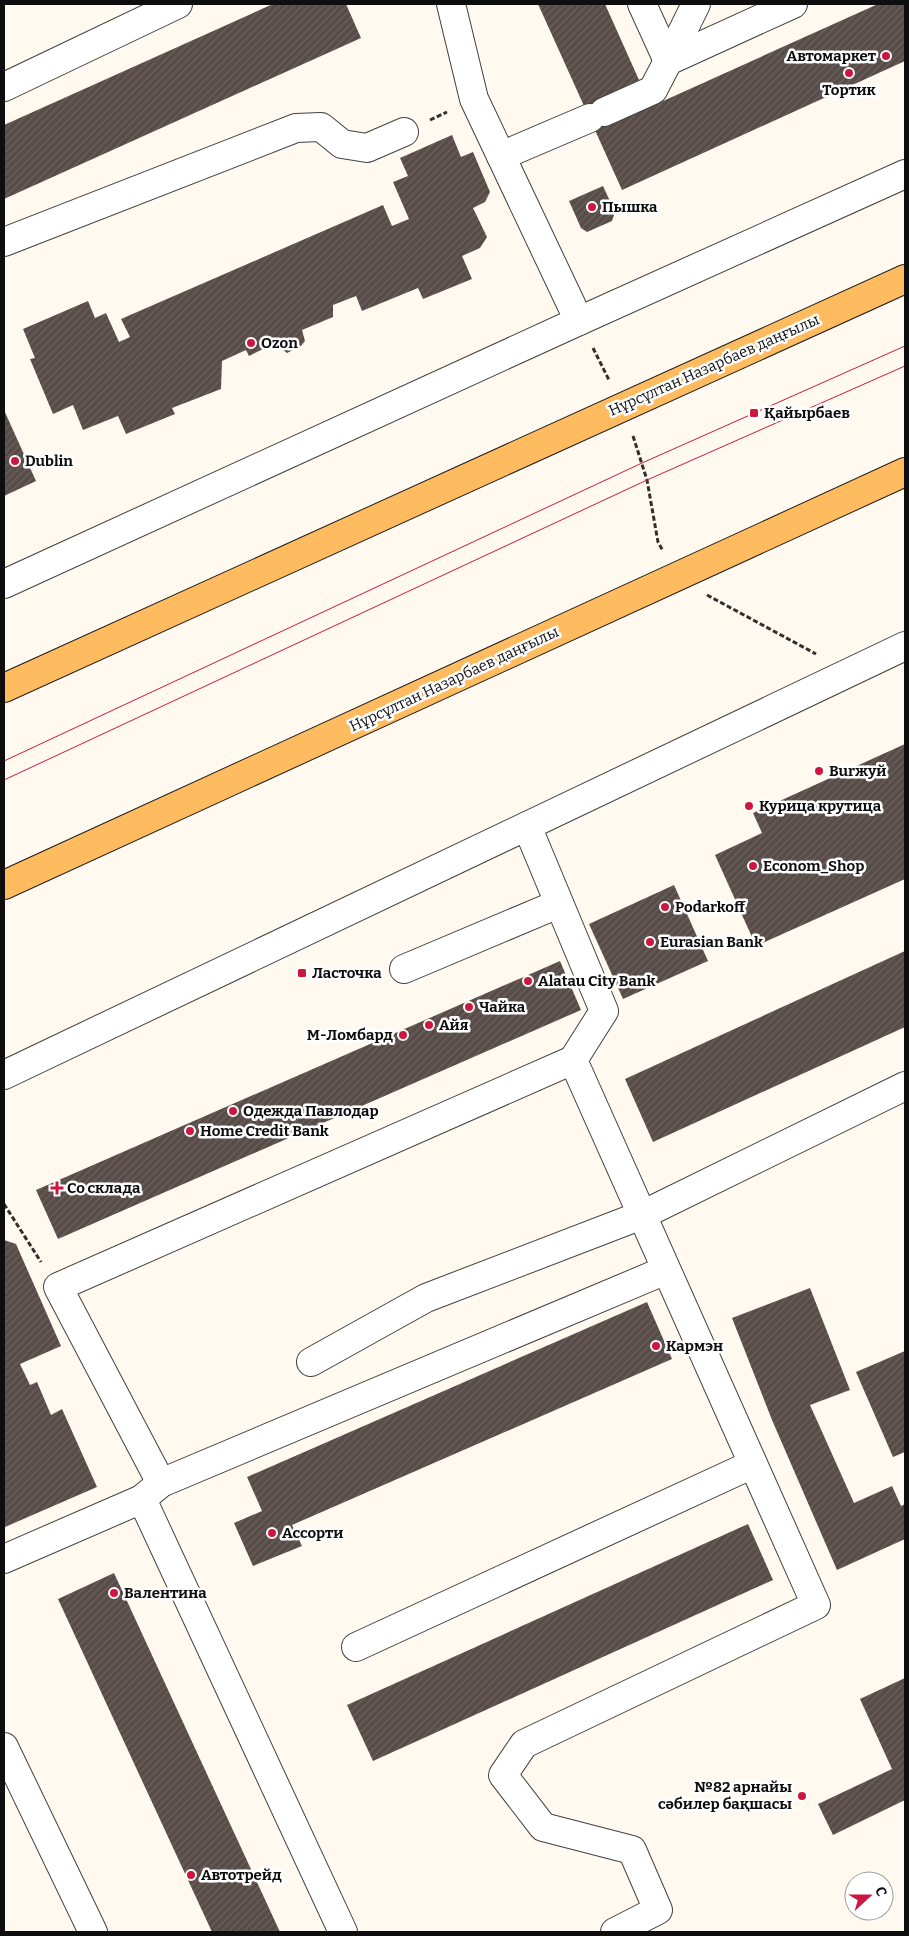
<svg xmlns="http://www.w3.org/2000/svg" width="909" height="1936" font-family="Bitter,serif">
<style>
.building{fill:url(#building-hatch)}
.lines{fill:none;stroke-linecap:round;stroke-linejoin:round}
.minor-casing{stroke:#414141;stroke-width:30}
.major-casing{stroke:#1f1f1f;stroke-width:30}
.path{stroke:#303030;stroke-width:3;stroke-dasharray:5 2.5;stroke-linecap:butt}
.minor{stroke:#fff;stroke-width:28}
.major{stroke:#ffbb5f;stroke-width:28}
.tram{stroke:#cc1841;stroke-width:1}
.poi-dot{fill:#cc1841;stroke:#fff;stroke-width:2}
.labels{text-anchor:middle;stroke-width:5;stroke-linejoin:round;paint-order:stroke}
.poi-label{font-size:15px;font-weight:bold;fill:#0e0e0e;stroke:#fff;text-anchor:start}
.street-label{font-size:15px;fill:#0e0e0e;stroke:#fff}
</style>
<defs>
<pattern id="building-hatch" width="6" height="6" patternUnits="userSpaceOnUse" patternTransform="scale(1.25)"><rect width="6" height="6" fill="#584c49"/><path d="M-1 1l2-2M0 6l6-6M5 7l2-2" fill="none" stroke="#6b615f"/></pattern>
</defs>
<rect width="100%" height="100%" fill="#fff9ef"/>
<g class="building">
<polygon points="273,4 346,4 361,38 4,199 4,125"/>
<polygon points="538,4 605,4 639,80 598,99 610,125 878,4 905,4 905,61 622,190"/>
<polygon points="452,135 461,157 473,152 490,192 485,202 473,208 487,237 480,248 462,256 472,279 423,299 418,288 362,311 356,296 333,305 333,317 302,330 305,341 301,346 287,353 280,348 277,342 249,356 246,350 222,361 221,389 172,408 175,414 126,434 118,416 83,430 73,405 53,414 30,359 35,358 23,329 88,301 95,318 106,313 119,342 130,337 121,319 383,205 392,226 409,219 393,182 408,176 400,158"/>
<polygon points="603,186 615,212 612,221 587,232 581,228 569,201"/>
<polygon points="4,410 36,481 4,496"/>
<polygon points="905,744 905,879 756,946 715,855 762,833 753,813"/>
<polygon points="674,885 708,961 623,999 589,924"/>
<polygon points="905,951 905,1027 653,1142 625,1079"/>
<polygon points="560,961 581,1010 58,1239 36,1190"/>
<polygon points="4,1240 16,1244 61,1346 20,1364 30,1385 37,1382 51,1415 62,1409 97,1487 5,1527"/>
<polygon points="810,1288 850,1390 810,1405 854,1503 892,1486 901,1506 905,1504 905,1539 837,1570 772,1420 732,1318"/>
<polygon points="647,1302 672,1359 292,1525 302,1546 253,1566 234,1523 262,1511 247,1477"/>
<polygon points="905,1351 905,1452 893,1457 856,1372"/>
<polygon points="748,1524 773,1580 373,1761 347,1705"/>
<polygon points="114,1573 280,1932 212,1932 58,1599"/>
<polygon points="905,1678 905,1800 833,1835 818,1804 892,1769 860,1699"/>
</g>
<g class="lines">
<defs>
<g id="minor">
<polyline points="451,4 474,99 579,321"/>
<polyline points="642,4 668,61"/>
<polyline points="668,61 696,4"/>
<polyline points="4,87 178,4"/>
<polyline points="604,112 653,90 668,61 793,4"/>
<polyline points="501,156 590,118"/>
<polyline points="4,242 296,128 321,127 342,144 367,148 404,132"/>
<polyline points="4,584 579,321 905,174"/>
<polyline points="527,826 604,1011 573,1060 816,1605 524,1744 503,1775 543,1827 632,1850 658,1910 615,1932"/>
<polyline points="404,969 558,904"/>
<polyline points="4,1075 905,646"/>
<polyline points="311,1362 426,1298 642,1215 905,1086"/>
<polyline points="161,1483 58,1287 573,1060"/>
<polyline points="4,1559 142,1499"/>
<polyline points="356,1647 753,1464"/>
<polyline points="4,1747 93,1932"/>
<polyline points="343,1932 142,1499 161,1483 666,1270"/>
</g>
<g id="major">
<polyline points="4,688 905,279"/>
<polyline points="4,885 905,472"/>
</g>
</defs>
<use href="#minor" class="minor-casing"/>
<use href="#major" class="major-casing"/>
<g class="path">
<polyline points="430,120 447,112"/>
<polyline points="593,348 609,380"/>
<polyline points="633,436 647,480 658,542 663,551"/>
<polyline points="707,595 816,654"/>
<polyline points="4,1204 41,1262"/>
</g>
<use href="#minor" class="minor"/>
<use href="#major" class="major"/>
<g class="tram">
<polyline points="4,761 642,463 905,346"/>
<polyline points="4,780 647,480 905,366"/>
</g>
</g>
<g class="poi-dot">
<circle cx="886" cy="56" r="5"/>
<circle cx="849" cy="73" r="5"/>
<circle cx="592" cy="207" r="5"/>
<circle cx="251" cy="343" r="5"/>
<rect x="749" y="408" width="10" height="10" rx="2.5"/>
<circle cx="15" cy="461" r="5"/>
<circle cx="819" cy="771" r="5"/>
<circle cx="749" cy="806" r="5"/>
<circle cx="753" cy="866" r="5"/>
<circle cx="665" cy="907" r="5"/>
<circle cx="650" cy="942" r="5"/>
<rect x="297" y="968" width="10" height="10" rx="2.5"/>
<circle cx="528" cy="981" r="5"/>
<circle cx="469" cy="1007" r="5"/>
<circle cx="429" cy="1025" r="5"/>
<circle cx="403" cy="1035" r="5"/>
<circle cx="233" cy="1111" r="5"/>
<circle cx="190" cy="1131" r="5"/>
<path d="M54.5 1180.5h5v5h5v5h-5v5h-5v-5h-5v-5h5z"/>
<circle cx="656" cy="1346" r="5"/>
<circle cx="272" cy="1533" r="5"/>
<circle cx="114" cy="1593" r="5"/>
<circle cx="802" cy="1796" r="5"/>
<circle cx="191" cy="1875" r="5"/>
</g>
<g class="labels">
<g class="poi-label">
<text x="876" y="61" text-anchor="end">Автомаркет</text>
<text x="849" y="95" text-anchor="middle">Тортик</text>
<text x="602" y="212">Пышка</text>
<text x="261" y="348">Ozon</text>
<text x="764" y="418">Қайырбаев</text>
<text x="25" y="466">Dublin</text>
<text x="829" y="776">Burжуй</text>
<text x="759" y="811">Курица крутица</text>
<text x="763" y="871">Econom_Shop</text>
<text x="675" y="912">Podarkoff</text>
<text x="660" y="947">Eurasian Bank</text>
<text x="312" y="978">Ласточка</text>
<text x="538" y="986">Alatau City Bank</text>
<text x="479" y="1012">Чайка</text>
<text x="439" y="1030">Айя</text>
<text x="393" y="1040" text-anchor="end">М-Ломбард</text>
<text x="243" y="1116">Одежда Павлодар</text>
<text x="200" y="1136">Home Credit Bank</text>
<text x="67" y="1193">Со склада</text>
<text x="666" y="1351">Кармэн</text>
<text x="282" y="1538">Ассорти</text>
<text x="124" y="1598">Валентина</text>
<text x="792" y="1792" text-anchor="end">№82 арнайы<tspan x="792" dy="17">сәбилер бақшасы</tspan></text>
<text x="201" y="1880">Автотрейд</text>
</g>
<g class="street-label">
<text transform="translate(714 365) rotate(-24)" y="5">Нұрсұлтан Назарбаев даңғылы</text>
<text transform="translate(454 679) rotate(-25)" y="5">Нұрсұлтан Назарбаев даңғылы</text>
</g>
</g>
<rect width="909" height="1936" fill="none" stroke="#0e0e0e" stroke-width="10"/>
<g transform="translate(869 1896) rotate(69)"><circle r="24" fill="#ffffff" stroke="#9f9f9f"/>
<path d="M0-4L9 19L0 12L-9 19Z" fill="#cc1841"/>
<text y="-8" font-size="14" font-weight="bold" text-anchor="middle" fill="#0e0e0e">С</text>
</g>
</svg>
